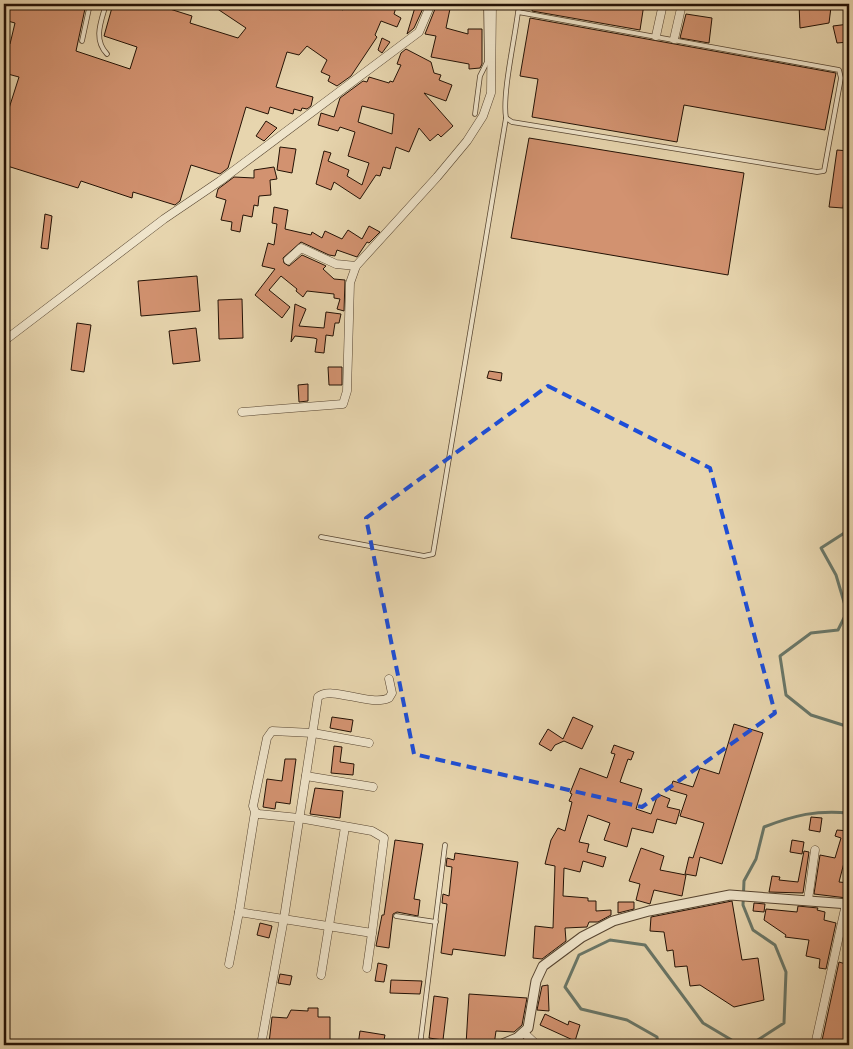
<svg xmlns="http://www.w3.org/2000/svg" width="853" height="1049" font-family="'IM FELL Double Pica',serif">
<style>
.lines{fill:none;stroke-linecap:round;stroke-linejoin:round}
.stream{stroke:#697667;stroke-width:3}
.building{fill:#d29270;stroke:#241205;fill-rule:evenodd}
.service-casing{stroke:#55432f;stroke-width:5.5}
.minor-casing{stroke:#55432f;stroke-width:9}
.tertiary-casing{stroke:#55432f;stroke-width:11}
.service{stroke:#efe4ca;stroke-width:4}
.minor{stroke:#efe4ca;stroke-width:8}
.tertiary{stroke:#efe4ca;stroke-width:9}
.marked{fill:none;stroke:#1d4ed8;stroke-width:4;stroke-dasharray:10 6;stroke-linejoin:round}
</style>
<rect width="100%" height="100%" fill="#e7d5ae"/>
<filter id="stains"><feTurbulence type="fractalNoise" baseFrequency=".004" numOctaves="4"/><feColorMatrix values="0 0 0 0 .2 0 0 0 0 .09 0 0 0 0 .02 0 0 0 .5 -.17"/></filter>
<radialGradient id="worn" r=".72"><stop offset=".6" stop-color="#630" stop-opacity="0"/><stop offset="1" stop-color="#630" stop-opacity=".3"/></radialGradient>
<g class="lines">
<g class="stream">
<polyline points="849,530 821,548 836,575 847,612 838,630 811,633 780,656 786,695 811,715 846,726 849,729"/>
<polyline points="658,1045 657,1037 627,1020 581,1009 565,987 579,955 610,940 645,945 703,1023 740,1045"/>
<path d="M750 1045 784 1023 786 972 775 945 753 930 743 905 744 881 756 859 764 827C795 815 816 810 849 813"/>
</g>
</g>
<g class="building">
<polygon points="4,4 86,4 76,51 130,69 137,47 104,36 113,4 154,4 192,16 190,23 238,38 246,28 210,4 330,4 343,10 345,4 397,4 394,14 401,18 397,27 381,21 375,35 377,37 351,76 337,86 328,81 330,76 321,72 327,60 307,46 299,55 287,52 276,87 313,97 311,106 307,109 302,108 301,111 294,109 293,114 270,107 268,114 246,107 228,168 220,174 191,165 180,201 175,205 133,192 132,198 81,181 78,188 4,165 4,124 19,77 4,73 4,42 10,44 15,23 4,20"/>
<polygon points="416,4 425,4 414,28 407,34"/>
<polygon points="437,4 451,4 446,28 468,34 468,29 482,29 482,64 480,68 469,69 469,64 431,57 436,36 425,34"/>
<polygon points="533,4 644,4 640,30 532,11"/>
<polygon points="799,4 831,7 829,23 800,28"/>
<polygon points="686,14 712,18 709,43 680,38"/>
<polygon points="530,18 836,73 825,130 684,105 677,142 532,117 538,79 520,76"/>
<polygon points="849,24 849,42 837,43 833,26"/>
<polygon points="382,38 390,42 382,53 378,50"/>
<path d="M406 49 431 62 434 73 441 75 439 80 452 85 446 101 424 93 453 126 441 137 438 134 430 141 419 128 409 152 396 147 390 169 383 167 380 176 376 175 360 199 334 182 331 190 316 184 324 151 331 153 328 161 349 170 347 176 362 185 369 163 348 156 355 132 340 127 338 131 318 125 321 113 334 117 340 98 363 81 367 82 369 77 389 83 390 81 393 82 401 65 397 64 401 53ZM362 106 394 114 392 134 358 122Z"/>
<polygon points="266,121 277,128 264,141 256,136"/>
<polygon points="529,138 744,173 728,275 511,238"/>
<polygon points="280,147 296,149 292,173 277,170"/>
<polygon points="837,150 849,151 843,208 829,207"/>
<polygon points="274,167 277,179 270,180 271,195 259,196 258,206 254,205 252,217 243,215 240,232 231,230 232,222 221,220 226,200 216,197 218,189 234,177 254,178 254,170"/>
<polygon points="274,207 288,210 285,229 311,235 312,232 322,238 325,231 342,239 348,230 362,239 369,226 380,232 369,243 367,242 357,257 337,250 335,256 329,255 301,242 283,258 284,263 289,266 302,255 324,265 326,266 323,269 334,279 345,280 344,311 337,309 340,299 334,298 334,294 307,291 303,297 296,291 297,289 281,276 269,290 290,307 282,318 255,295 275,269 262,266 268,243 274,245 277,224 272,223"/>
<polygon points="45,214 52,216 48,249 41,248"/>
<polygon points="197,276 200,311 141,316 138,281"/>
<polygon points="242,299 243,338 219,339 218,300"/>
<polygon points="295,304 306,309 299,326 324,328 326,312 341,314 339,323 335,323 333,336 326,335 324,353 315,352 317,339 314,338 295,336 291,342"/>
<polygon points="77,323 91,325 84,372 71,370"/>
<polygon points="196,328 200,361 173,364 169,331"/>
<polygon points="328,367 342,367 342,385 329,385"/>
<polygon points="489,371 502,373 501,381 487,378"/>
<polygon points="308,384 308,401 299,402 298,385"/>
<polygon points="332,717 353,720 351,732 330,728"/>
<polygon points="573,717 593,726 582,749 564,741 555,745 551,751 539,744 548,729 563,739"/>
<polygon points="734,724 763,733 722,864 700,857 696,876 685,874 689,857 693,858 704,823 680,816 687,795 670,790 673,781 693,787 700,768 719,774"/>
<polygon points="614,745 634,752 631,760 628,759 620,782 642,789 636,809 651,814 658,794 670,799 667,807 680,810 676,824 657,819 653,833 632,828 627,847 604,840 610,823 588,815 579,842 589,844 587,852 606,857 603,867 583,861 580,872 564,868 563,896 588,898 588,901 596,901 596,911 611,910 611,915 598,922 589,922 587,927 565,928 566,941 542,959 533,958 535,926 553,928 555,866 545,864 551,840 558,828 565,831 572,802 569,801 572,794 570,793 580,768 607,778 615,754 611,753"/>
<polygon points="334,746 342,747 340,762 354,764 353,775 331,773"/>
<polygon points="285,759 296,759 290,804 276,802 275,809 263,807 267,779 282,781"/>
<polygon points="315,788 343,791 340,818 310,814"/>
<polygon points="811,817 822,818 820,832 809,830"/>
<polygon points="837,830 849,831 849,856 846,855 839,882 849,883 847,898 814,894 820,855 835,858 841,838 835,836"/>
<polygon points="395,840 423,844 414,899 420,900 418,916 397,912 393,914 389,948 376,946 382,915 384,915"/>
<polygon points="792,840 804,842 802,854 790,852"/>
<polygon points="641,848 664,856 660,870 686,875 682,896 654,890 650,904 636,900 640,884 629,881"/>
<polygon points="804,851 809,852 803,893 769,892 772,876 780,877 779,880 798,882"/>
<polygon points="455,853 518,862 505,956 453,949 452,955 441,953 447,904 442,903 443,894 449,896 452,867 446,866 447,858 454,860"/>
<polygon points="732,901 742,960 758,958 764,1000 734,1007 700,985 690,986 687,966 675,967 673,950 667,951 664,932 650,931 651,917"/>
<polygon points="618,902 634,902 634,909 618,913"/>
<polygon points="754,903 765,904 764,912 753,911"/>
<polygon points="798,906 818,908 817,910 825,912 824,920 836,923 826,969 819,968 820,959 806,956 809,940 785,937 786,935 764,920 766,909 797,912"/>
<polygon points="260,923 272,926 269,938 257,935"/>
<polygon points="839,962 849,965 847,981 849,982 849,1045 836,1042 835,1045 821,1045"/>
<polygon points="378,963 387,965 384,982 375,981"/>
<polygon points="280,974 292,976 290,985 278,983"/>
<polygon points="391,980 422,981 420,994 390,993"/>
<polygon points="548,985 549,1011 537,1010 542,986"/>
<polygon points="469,994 527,998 522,1025 514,1032 496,1031 494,1045 466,1045"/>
<polygon points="434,996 448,998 443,1040 429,1038"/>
<polygon points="308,1008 318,1008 318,1017 330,1017 330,1041 319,1041 319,1045 269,1043 272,1017 287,1018 291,1010 308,1011"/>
<polygon points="545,1014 568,1025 569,1021 580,1025 575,1041 540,1025"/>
<polygon points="360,1031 385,1035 383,1045 358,1045"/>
</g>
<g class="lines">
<defs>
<g id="service">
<path d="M106 4C101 22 93 39 107 54"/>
<path d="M518 12 839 70 841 78 824 171 817 172 512 122 506 118C502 94 515 38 518 12L520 4"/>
<polyline points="82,41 90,4"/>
<polyline points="475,114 480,76 487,62 486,4"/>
<polyline points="4,198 5,198"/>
<polyline points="321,537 424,556 433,554 506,118"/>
<polyline points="396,916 436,922"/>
<polyline points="420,1045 445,845"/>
</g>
<g id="minor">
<polyline points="656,36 663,4"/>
<polyline points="674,39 682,4"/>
<polyline points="288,260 301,248 336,264 356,266"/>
<polyline points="4,341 164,219 220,181 419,32 431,4"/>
<polyline points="242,412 343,404 347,391 350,283 356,266 437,177 467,141 483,116 491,93 492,4"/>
<polyline points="306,776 373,787"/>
<polyline points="255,812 239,912 372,933 384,838 372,831 299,818 259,814 255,812 253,806 267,738 272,731 313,733 369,743"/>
<polyline points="808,900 815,850"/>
<polyline points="229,964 239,912"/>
<polyline points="367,968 372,933"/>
<polyline points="321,975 345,827"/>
<polyline points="524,1033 537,1045"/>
<path d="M261 1045 284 918 318 697C331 685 370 707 389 698L392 693 389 679"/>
<polyline points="815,1045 846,904"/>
</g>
<g id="tertiary">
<polyline points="238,1045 253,1045"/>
<polyline points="500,1045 517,1038 528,1028 536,981 543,966 582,937 613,921 649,911 730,895 849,904"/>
</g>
</defs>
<use href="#service" class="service-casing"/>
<use href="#minor" class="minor-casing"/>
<use href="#tertiary" class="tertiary-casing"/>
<use href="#service" class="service"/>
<use href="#minor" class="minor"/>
<use href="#tertiary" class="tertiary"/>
</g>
<path class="marked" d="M548 386 710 468 775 713 642 807 414 754 366 518Z"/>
<rect width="853" height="1049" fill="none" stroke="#e7d5ae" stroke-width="20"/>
<rect x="5" y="5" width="843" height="1039" fill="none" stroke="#241205" stroke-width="2.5"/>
<rect x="10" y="10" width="833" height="1029" fill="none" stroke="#241205"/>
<rect width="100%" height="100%" filter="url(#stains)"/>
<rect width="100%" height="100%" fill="url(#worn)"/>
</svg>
